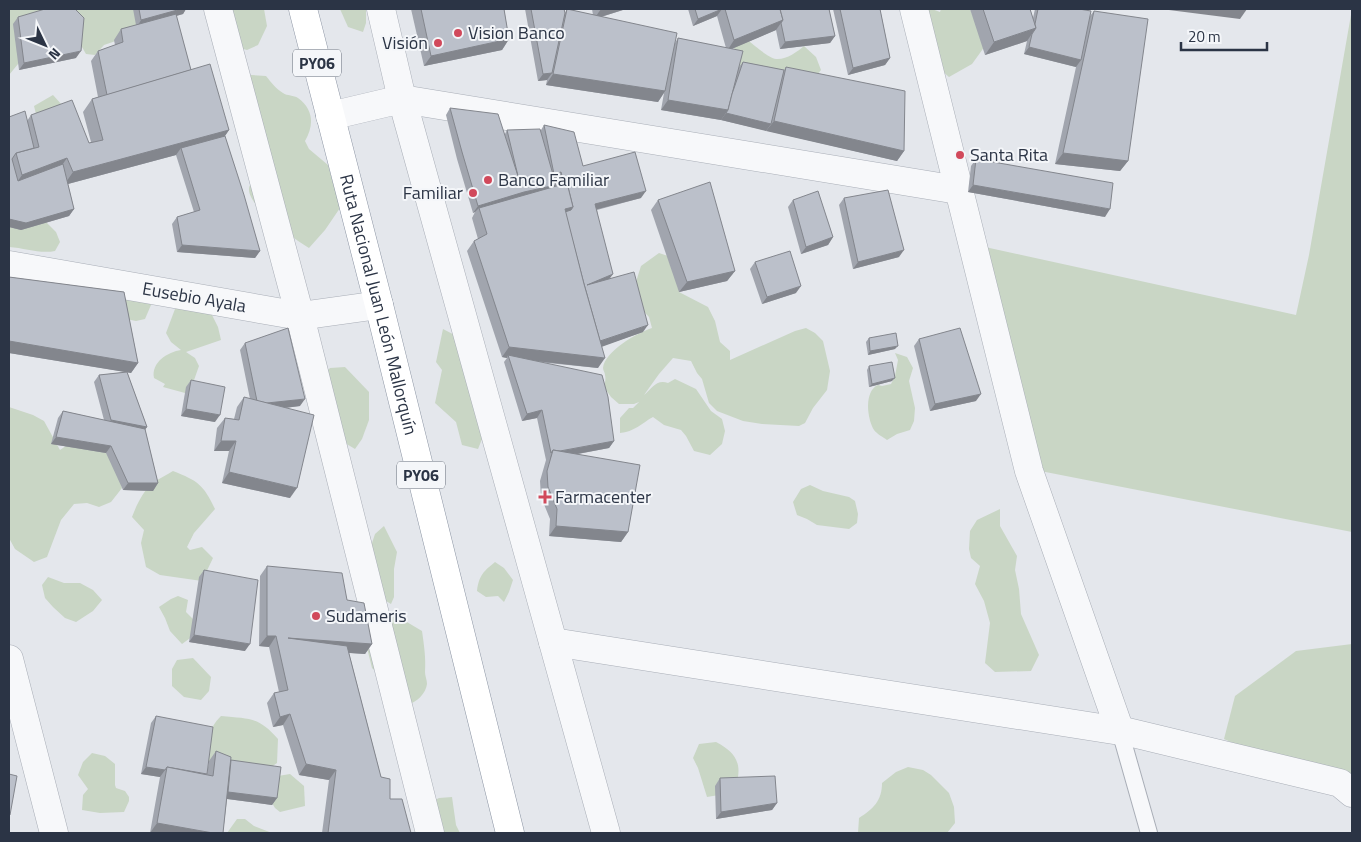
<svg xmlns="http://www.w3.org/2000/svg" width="1361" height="842" font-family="'Titillium Web',sans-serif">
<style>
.green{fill:#c9d6c5}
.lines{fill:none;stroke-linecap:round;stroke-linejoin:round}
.service-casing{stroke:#a9aeb7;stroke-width:18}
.minor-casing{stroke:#a9aeb7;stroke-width:29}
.trunk-casing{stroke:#8b94a3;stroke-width:29}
.service{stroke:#f7f8fa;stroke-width:16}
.minor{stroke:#f7f8fa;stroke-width:28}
.trunk{stroke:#fff;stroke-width:28}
.wall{fill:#a1a5ae;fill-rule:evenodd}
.shaded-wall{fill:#83868d}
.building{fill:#bbc0ca;stroke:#83868d}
.poi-dot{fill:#d1495b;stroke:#f4f6f9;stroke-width:2}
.labels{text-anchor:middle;stroke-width:4;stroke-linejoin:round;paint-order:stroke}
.shield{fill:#f4f6f9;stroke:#676e7b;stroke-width:1}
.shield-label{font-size:16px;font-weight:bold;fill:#2b3445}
.poi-label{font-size:18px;fill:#2b3445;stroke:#f4f6f9;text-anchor:start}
.street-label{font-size:18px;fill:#2b3445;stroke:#f4f6f9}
</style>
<rect width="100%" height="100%" fill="#e4e7ec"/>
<g class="green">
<polygon points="9,9 141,9 142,32 104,45 95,55 86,54 78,40 22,36 18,64 9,75"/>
<polygon points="226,9 264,9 267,26 258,45 247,50 228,45"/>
<polygon points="340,9 366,9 366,23 363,32 348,27"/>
<polygon points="925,9 932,9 940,12 941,9 970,9 985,46 972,64 949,77 934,64"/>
<polygon points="1352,9 1352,532 1020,467 985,247 1296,315 1309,255"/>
<path d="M749 41C755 46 769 58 776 59 786 60 797 52 804 46L816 57 821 70 810 84 734 70 731 56 735 47Z"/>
<path d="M251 75 266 76C271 82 276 89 283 93 287 96 294 95 298 98 314 110 314 125 305 141L309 149 328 165 340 208 325 230 309 248C295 239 248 207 249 189 249 183 256 178 260 174L248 87Z"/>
<polygon points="53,95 72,116 38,122 34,106"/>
<path d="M46 222 56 232 60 242 55 251C40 254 25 248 9 247V226Z"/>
<path d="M659 253 689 263 679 292 708 307 715 321 720 342 730 351V360L795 331 806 328 815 333 823 341 830 371 827 390 813 408 805 423 799 426 762 424 743 421 717 411 709 403 702 379 697 373 691 361 673 358 659 374 644 395C652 389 656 379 668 383L675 379 696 389 711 411 722 419 725 431 722 444 710 455 694 451 686 436 681 430 664 425 653 417C642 423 634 432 620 433V418L629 408H633L639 402 634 404H619L611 397 604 387C605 383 606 379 605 375 605 373 603 370 603 368 605 351 637 333 652 328L649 317 634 301V288L641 266Z"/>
<polygon points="145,296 151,305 145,319 136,321 126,319 120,298"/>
<path d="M187 304 209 309 218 327 221 340 186 352 195 358 199 366 193 383 185 393 163 387 165 384 154 378C151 362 168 352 181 350L171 342 166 333 175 309Z"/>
<polygon points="443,329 470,343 486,429 478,449 462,445 456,422 435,403 442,370 436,362"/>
<path d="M895 353 907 357 913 368 909 381 915 408 914 421 910 430 897 434 887 440C883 437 877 434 874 430 867 418 864 391 878 385L882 386 891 384 895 376 898 360Z"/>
<polygon points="345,367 369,392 369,420 362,439 355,449 345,443 317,381 330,368"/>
<polygon points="9,407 33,415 44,421 60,450 73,441 104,447 115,460 122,488 111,502 99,507 87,503 74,504 61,520 47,557 34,562 15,549 9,538"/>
<path d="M173 471C198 481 203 484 215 509L194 533 187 547 190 550 202 547 213 558 202 581 160 575 146 567 141 543 144 530 132 517C137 504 143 491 154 482 160 478 167 475 173 471Z"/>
<polygon points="810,485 823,491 849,497 855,501 858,514 857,523 849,529 817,525 807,519 797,515 793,502 801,489"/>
<polygon points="1000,509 1000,526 1017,556 1015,570 1019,589 1021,614 1039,655 1031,671 995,672 985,663 990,623 984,601 975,584 980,566 971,558 969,549 970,531 977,520"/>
<polygon points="384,526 397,552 394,569 394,597 391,604 369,591 370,549 375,534"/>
<path d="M495 562 504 568 513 580 509 592 504 602 498 596 486 597 477 591C479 575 484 571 495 562Z"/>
<polygon points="48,577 64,583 80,583 93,590 102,600 93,611 76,622 65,618 53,607 45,598 42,585"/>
<polygon points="178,596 188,600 186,612 193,619 197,633 182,644 170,631 165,618 159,607 171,599"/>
<path d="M395 615 422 631C424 645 426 658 425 672 425 676 427 680 427 684 426 693 417 702 409 704L372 668 367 648 379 630Z"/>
<polygon points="1352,644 1352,778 1268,759 1224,739 1235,696 1296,651"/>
<polygon points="193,658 211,677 209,691 201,700 184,697 172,686 172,669 177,660"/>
<path d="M221 716C249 719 258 716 278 739L277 763 264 772 217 770 205 758C207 741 208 729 221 716Z"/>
<path d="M716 742C735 752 743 763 736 785L719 795 707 797 698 768 693 758 699 744Z"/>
<polygon points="92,753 105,756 115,764 115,785 116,788 125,791 129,797 129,801 124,812 100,813 82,810 83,795 88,789 78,775 83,762"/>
<path d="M908 767 923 770 931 775 949 793 954 807 955 823 947 833H858L859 818C873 809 882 801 882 783L896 772Z"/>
<polygon points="290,774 304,786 305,806 280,812 275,808 269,798 278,776"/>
<polygon points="452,797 456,825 460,833 431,833 427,804 439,798"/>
<polygon points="237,819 245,819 254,826 272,833 227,833"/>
</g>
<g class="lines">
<defs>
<polyline id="service" points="1120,731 1149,833"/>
<g id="minor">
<polyline points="218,9 300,316 430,833"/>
<polyline points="381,9 402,99 606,833"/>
<polyline points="914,9 1029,471 1120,731 1128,732 1340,783 1352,793"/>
<polyline points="330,116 402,99 958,190"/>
<path id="s1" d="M9 265 300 316 379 305"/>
<polyline points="553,642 1120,731"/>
<polyline points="9,659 54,833"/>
</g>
<g id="trunk">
<path id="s2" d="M303 9 379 305 510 833"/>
</g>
</defs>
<use href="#service" class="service-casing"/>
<use href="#minor" class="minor-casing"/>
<use href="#trunk" class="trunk-casing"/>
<use href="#service" class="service"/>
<use href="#minor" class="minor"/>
<use href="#trunk" class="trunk"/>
</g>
<g class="wall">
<polygon points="133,9 186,9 183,14 176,16 191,70 229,130 225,136 260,251 255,258 177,252 172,224 177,217 194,212 176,155 68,184 74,209 69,216 21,230 9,227 9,117 27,121 31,115 89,143 91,142 83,112 92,99 98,97 91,61 98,51 115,45 114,40 121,29 136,25"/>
<polygon points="411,9 504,9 509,39 502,50 424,66"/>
<polygon points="525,9 564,9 565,13 567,9 593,15 592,9 626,9 601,17 675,43 678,38 726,48 717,16 693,26 688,9 829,9 835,36 830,43 780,49 776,30 731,49 739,67 743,62 784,70 786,67 904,151 897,161 721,120 661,110 664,93 658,102 546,85 547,80 538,81"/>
<polygon points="833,9 880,9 890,58 885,65 848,75"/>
<polygon points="970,9 1030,9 1033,18 1035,9 1079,9 1090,16 1094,11 1128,161 1120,171 1055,164 1076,67 1024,54 1027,41 985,55"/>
<polygon points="18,17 76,58 19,70 13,24"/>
<path d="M450 108 505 134 507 130H541L544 125 583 166 641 198 597 210 609 279 643 332 602 346 598 368 538 362 614 441 609 448 578 454 628 532 621 542 549 536 550 519 541 497 540 481 546 460 537 418 522 421 504 362 507 358 502 357 467 251 474 241 478 239 472 218 475 212 473 213 457 159 446 115ZM554 179H556L558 185 555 186 556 185Z"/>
<polygon points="976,159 1105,217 968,192 971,166"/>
<polygon points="844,198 899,257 853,269 839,205"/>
<polygon points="658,200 735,271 727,281 679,292 651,210"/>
<polygon points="793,200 833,237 828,245 801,254 788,207"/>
<polygon points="755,262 796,293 762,304 750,269"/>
<polygon points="9,277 124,292 138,363 131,373 127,372 147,427 145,429 158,483 153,491 123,490 106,453 51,444 58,418 63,411 104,420 94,382 99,375 126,372 9,353"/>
<polygon points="869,338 895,349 868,355 866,342"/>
<polygon points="919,339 976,401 930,411 914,346"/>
<polygon points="245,343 300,406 284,408 290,498 222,483 229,451 214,451 217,428 225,418 234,419 237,407 244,397 250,399 240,350"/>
<polygon points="869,366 892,381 869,387 867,370"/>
<polygon points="191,380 215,422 181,416 186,387"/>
<polygon points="267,566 347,600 372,644 365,654 349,653 381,777 390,799 411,833 322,833 329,780 299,775 283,725 273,727 267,703 274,693 279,692 269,647 259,646 260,576"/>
<polygon points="204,570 245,651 189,642 199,577"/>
<polygon points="156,716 207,774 209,761 216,751 231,760 277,798 272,805 227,799 223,833 150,833 160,777 141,774 151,723"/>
<polygon points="720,778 777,803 772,810 716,819 715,786"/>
</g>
<g class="shaded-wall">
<polygon points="181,9 186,9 183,14 137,27 141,20"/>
<polygon points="601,9 626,9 594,19"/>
<polygon points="722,9 717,16 693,26 698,19"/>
<polygon points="1161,9 1247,9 1240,19"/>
<polygon points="783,20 776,30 727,51 734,40"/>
<polygon points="1036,28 1027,41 985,55 994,42"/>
<polygon points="835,36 830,43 780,49 785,42"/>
<polygon points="509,39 502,50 424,66 431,56"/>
<polygon points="1029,47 1081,60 1076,67 1024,54"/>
<polygon points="81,51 76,58 19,70 24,63"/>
<polygon points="890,58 885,65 848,75 853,68"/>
<polygon points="552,73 547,80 538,81 543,74"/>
<polygon points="553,74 665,91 658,102 546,85"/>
<polygon points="668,100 728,110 721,120 661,110"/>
<polygon points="726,113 771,124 766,131 721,120"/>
<polygon points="774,121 904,151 897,161 766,131"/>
<polygon points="229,130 220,143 181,148 176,155 64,185 73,172"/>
<polygon points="1063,153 1128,161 1120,171 1055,164"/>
<polygon points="67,158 58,171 13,188 22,175"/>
<polygon points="561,172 556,179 549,181 554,174"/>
<polygon points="556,185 551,192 479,208 475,212 473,213 478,206 524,192"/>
<polygon points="973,185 1110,209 1105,217 968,192"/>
<polygon points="646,191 641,198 590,211 595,204"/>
<polygon points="573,207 566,218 565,209"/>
<polygon points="74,209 69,216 21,230 9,227 9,219"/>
<polygon points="833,237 828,245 801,254 806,247"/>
<polygon points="182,245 260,251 255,258 177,252"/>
<polygon points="904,250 899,257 853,269 858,262"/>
<polygon points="735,271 727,281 679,292 687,282"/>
<polygon points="613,274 608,281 587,285"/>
<polygon points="801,286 796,293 762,304 767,297"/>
<polygon points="648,325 643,332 593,350 598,342"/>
<polygon points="9,341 138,363 131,373 9,353"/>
<polygon points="898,346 895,349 868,355 870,351"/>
<polygon points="509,347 605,358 598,368 509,358 508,355 507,358 502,357"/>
<polygon points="895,378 892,381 869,387 872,384"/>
<polygon points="981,394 976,401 930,411 935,404"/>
<polygon points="305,399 300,406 252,412 257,404"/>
<polygon points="186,409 220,415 215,422 181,416"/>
<polygon points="542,410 537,418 522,421 527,414"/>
<polygon points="111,420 147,427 142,434 106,427"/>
<polygon points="56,437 111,446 106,453 51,444"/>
<polygon points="221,441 236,441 229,451 214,451"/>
<polygon points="614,441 609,448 550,459 552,453"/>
<polygon points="229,472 297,488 290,498 222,483"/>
<polygon points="128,483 158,483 153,491 123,490"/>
<polygon points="556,526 628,532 621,542 549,536"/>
<polygon points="194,635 250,644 245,651 189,642"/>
<polygon points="267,636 276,636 269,647 259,646"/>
<polygon points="288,638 372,644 365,654 281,648"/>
<polygon points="290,714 283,725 273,727 280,717"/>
<polygon points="306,764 336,770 329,780 299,775"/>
<polygon points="146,767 165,770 160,777 141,774"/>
<polygon points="225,791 277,798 272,805 220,798"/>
<polygon points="777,803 772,810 716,819 721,812"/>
<polygon points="157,823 213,833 150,833"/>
</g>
<g class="building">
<polygon points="45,9 75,9 84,18 81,51 24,63 18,17"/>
<polygon points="139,9 181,9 141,20"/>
<polygon points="421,9 504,9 509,39 431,56"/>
<polygon points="531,9 564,9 565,13 552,73 543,74"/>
<polygon points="567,9 677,33 665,91 553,74"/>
<polygon points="695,9 722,9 698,19"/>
<polygon points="725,9 780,9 783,20 734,40"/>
<polygon points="780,9 829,9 835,36 785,42 781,23 783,20"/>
<polygon points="840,9 880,9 890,58 853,68"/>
<polygon points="983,9 1030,9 1036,28 994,42"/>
<polygon points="1038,9 1079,9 1091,11 1081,60 1029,47 1032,34 1036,28 1035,24"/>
<polygon points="1094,11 1148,19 1128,161 1063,153"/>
<polygon points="176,14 191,70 107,95 98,51 123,42 121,29"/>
<polygon points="678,38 743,51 728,110 668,100"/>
<polygon points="743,62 784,70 771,124 726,113 728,110 732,94"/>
<polygon points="210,64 229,130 73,172 67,158 22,175 16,153 39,147 31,115 72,100 89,143 103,140 92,99"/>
<polygon points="786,67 905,91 904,151 774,121"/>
<polygon points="450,108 498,114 518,176 507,130 540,129 556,185 524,192 478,206 462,152"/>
<polygon points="25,111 34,148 16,153 12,159 18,181 63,164 74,209 26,223 9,219 9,117"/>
<polygon points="544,125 574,132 583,166 635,152 646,191 595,204 613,274 587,285 634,272 648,325 600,341 584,284 565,212 571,210 573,207 567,183 564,183 561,172 554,174"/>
<polygon points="225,136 244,195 260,251 182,245 177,217 200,210 181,148"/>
<polygon points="976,159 1113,183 1110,209 973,185"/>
<polygon points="710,182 735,271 687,282 658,200"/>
<polygon points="567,183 573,207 565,209 584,284 605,358 509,347 474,241 487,234 479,208"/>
<polygon points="888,190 904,250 858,262 844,198"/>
<polygon points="818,191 833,237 806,247 793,200"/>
<polygon points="790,251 801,286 767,297 755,262"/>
<polygon points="9,277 124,292 138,363 9,341"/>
<polygon points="288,328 305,399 267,403 257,401 245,343"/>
<polygon points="960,328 981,394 935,404 919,339"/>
<polygon points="896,333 898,346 870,351 869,338"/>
<polygon points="508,355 602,375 608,397 614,441 560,451 553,450 551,453 542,410 527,414"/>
<polygon points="892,362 895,378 872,384 869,366"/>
<polygon points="127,372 147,427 111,420 99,375"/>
<polygon points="191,380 225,387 220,415 186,409"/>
<polygon points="244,397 314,415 297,488 229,472 236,441 221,441 225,418 239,420"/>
<polygon points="63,411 145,429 158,483 128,483 111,446 56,437"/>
<polygon points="553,450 640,465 628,532 556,526 557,509 548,487 547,471"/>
<polygon points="267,566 342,573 347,600 364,603 372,644 288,638 347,646 381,777 390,779 390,799 402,799 411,833 328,833 336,770 306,764 290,714 280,717 274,693 288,690 276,636 267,636"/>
<polygon points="204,570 258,580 250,644 194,635"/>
<polygon points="156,716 213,727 207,774 167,767 165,770 146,767"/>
<polygon points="216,751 231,757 223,833 213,833 157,823 167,767 213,776"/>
<polygon points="231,760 281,767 277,798 228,792"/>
<polygon points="9,774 17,776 10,815 9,815"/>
<polygon points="775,776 777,803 721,812 720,778"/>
</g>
<g class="poi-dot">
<circle cx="458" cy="33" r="5"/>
<circle cx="438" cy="43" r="5"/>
<circle cx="960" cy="155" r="5"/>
<circle cx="488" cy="180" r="5"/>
<circle cx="473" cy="193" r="5"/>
<path d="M542.5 489.5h5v5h5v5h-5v5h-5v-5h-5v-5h5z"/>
<circle cx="316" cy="616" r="5"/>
</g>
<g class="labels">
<g class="shield">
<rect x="293" y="49.5" width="48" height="27" rx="4"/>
<rect x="397" y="461.5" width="48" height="27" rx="4"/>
</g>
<g class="shield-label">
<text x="317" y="69">PY06</text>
<text x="421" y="481">PY06</text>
</g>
<g class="poi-label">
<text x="468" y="39">Vision Banco</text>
<text x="428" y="49" text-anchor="end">Visión</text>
<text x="970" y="161">Santa Rita</text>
<text x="498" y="186">Banco Familiar</text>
<text x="463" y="199" text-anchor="end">Familiar</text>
<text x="555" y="503">Farmacenter</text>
<text x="326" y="622">Sudameris</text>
</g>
<g class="street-label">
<text dy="6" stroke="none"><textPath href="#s1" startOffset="188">Eusebio Ayala</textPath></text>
<text dy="6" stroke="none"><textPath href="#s2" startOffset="305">Ruta Nacional Juan León Mallorquín</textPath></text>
</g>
</g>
<rect width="1361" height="842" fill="none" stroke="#2b3445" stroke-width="20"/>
<g transform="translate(45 45) rotate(133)" stroke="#f4f6f9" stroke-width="4" paint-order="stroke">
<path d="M0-4L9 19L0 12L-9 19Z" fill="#2b3445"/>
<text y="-8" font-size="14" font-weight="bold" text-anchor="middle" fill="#2b3445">N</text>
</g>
<path d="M1181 42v8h86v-8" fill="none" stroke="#2b3445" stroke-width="2.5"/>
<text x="1188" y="42" font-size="15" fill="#2b3445" stroke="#f4f6f9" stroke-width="4" paint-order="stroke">20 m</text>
</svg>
